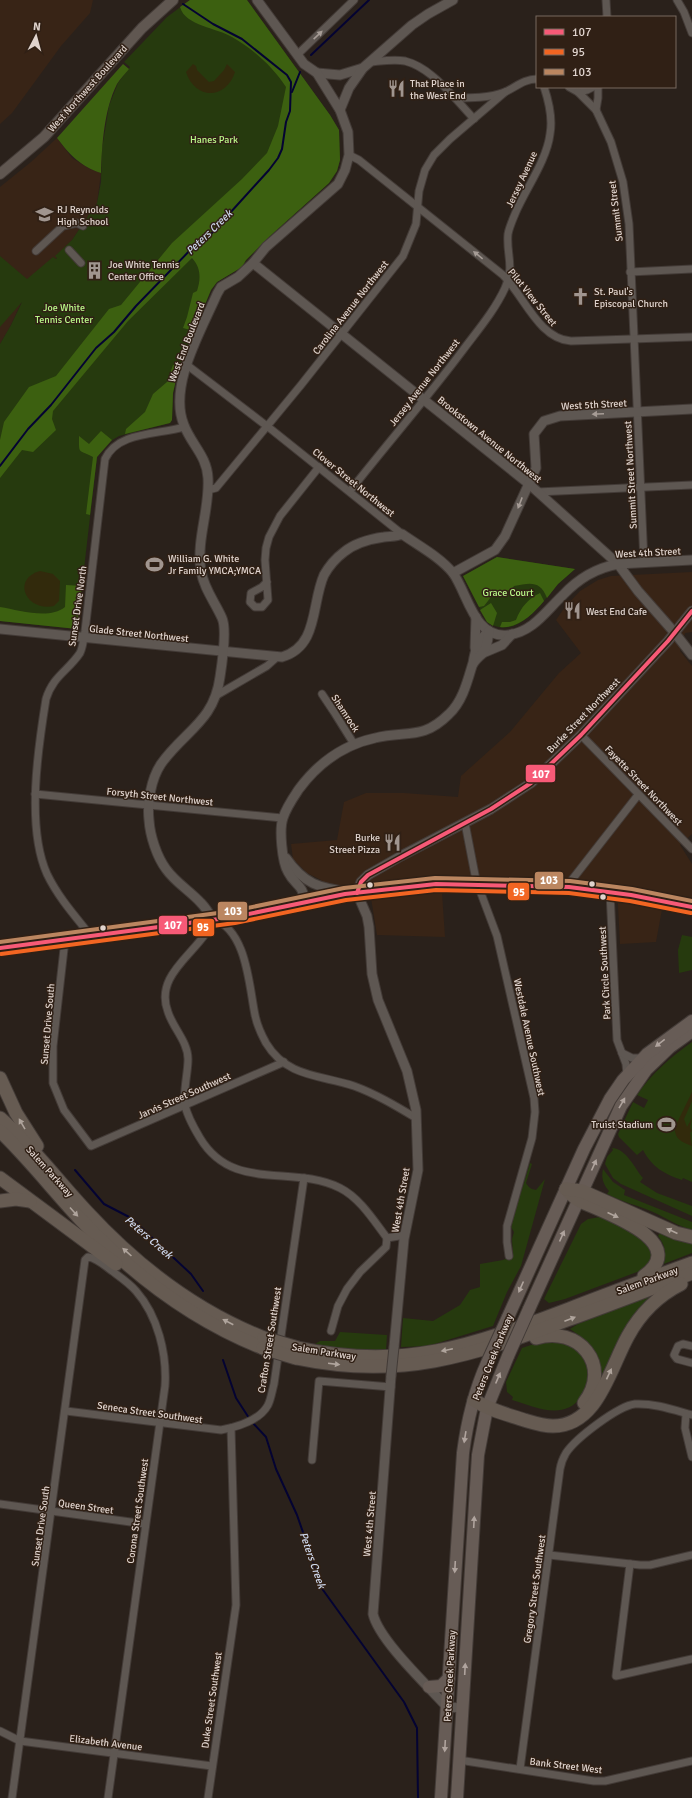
<svg xmlns="http://www.w3.org/2000/svg" width="692" height="1798" font-family="Signika,sans-serif">
<style>
.built{fill:#382416}
.green{fill:#263a0e}
.forest{fill:#3c6010}
.sand{fill:#322a0c}
.lines{fill:none;stroke-linecap:round;stroke-linejoin:round}
.stream{stroke:#040332;stroke-width:2}
.minor-casing{stroke:#433b37;stroke-width:9}
.tertiary-casing{stroke:#433b37;stroke-width:11}
.secondary-casing{stroke:#433b37;stroke-width:12}
.primary-casing{stroke:#433b37;stroke-width:14}
.motorway-casing{stroke:#433b37;stroke-width:15}
.minor{stroke:#5e5752;stroke-width:7}
.tertiary{stroke:#5e5752;stroke-width:9}
.secondary{stroke:#605751;stroke-width:10}
.primary{stroke:#675c56;stroke-width:12}
.motorway{stroke:#665b52;stroke-width:13}
.tertiary-bridge-casing{stroke:#433b37;stroke-width:11;stroke-linecap:butt}
.primary-bridge-casing{stroke:#433b37;stroke-width:14;stroke-linecap:butt}
.motorway-bridge-casing{stroke:#433b37;stroke-width:15;stroke-linecap:butt}
.tertiary-bridge{stroke:#5e5752;stroke-width:9}
.primary-bridge{stroke:#675c56;stroke-width:12}
.motorway-bridge{stroke:#665b52;stroke-width:13}
.bus-1-casing{stroke:#302015;stroke-width:7}
.bus-2-casing{stroke:#302015;stroke-width:7}
.bus-3-casing{stroke:#302015;stroke-width:7}
.bus-1{stroke:#f75a77;stroke-width:4}
.bus-2{stroke:#f26522;stroke-width:4}
.bus-3{stroke:#bb8660;stroke-width:4}
.oneway{fill:#a69c96}
.oneway2{fill:#b0a49e}
.oneway3{fill:#afa49c}
.bus-dot{fill:#e0d4ce;stroke:#302015;stroke-width:1.5}
.labels{text-anchor:middle;stroke-width:3;stroke-linejoin:round;paint-order:stroke}
.poi-label{font-size:10px;fill:#e0d4ce;stroke:#302015;text-anchor:start}
.street-label{font-size:10px;fill:#e0d4ce;stroke:#302015}
.park-label{font-size:10px;fill:#baf989;stroke:#302015}
.water-label{font-size:11px;font-style:italic;fill:#ccd6eb;stroke:#302015}
.line-badge{stroke:#302015;stroke-width:1.5}
.badge-label{font-size:11px;text-anchor:middle;font-weight:bold;fill:#fff}
</style>
<rect width="100%" height="100%" fill="#2a211b"/>
<g class="built">
<polygon points="0,0 93,0 90,13 61,46 12,113 0,124"/>
<polygon points="57,138 72,158 90,169 101,173 97,203 72,240 25,294 11,325 0,344 0,187 31,162"/>
<polygon points="692,572 692,632 685,633 680,651 692,666 692,834 680,845 692,864 692,898 665,893 656,942 620,944 617,886 565,881 441,878 445,937 377,935 371,898 326,905 322,892 321,880 307,873 293,859 291,844 337,840 344,802 366,793 404,793 458,797 461,776 510,732 559,673 581,653 556,620 565,607 580,591 598,580 611,576"/>
</g>
<g class="green">
<polygon points="190,0 247,0 330,115 339,130 340,160 337,171 329,183 270,236 246,260 242,267 217,282 211,290 178,370 173,393 172,420 170,423 119,436 109,442 97,457 77,629 0,621 0,344 11,325 22,302 0,327 0,256 27,279 53,257 56,259 57,258 55,256 72,240 97,203 101,182 102,149 109,106 118,83 130,67 124,62 167,17"/>
<path d="M497 557 575 569C569 575 562 580 556 586 540 606 516 641 487 622L463 576Z"/>
<polygon points="682,935 692,937 692,970 679,973 678,950"/>
<path d="M692 1042V1182L683 1178 682 1180C664 1174 652 1167 643 1150L637 1155 619 1137 618 1134 633 1102 644 1108 648 1100 637 1095C652 1073 671 1057 692 1042Z"/>
<path d="M612 1148C626 1148 635 1169 643 1178L640 1182 657 1193 692 1206V1216L621 1184 613 1178 605 1164 607 1157 613 1150Z"/>
<path d="M530 1163 532 1164 526 1183C529 1188 531 1189 536 1190L545 1179 521 1266 507 1292 493 1326 428 1346 401 1347 403 1318 433 1321 460 1305 470 1290 480 1287V1264L503 1260 513 1256 512 1239 514 1232 511 1227 512 1221Z"/>
<path d="M603 1169 613 1182 625 1190 624 1195 692 1222V1230C678 1226 666 1218 653 1212 637 1205 622 1202 607 1194L609 1191C603 1184 601 1178 603 1169Z"/>
<polygon points="600,1217 631,1227 657,1250 645,1269 565,1299 549,1303 544,1299 581,1224 588,1219"/>
<path d="M661 1231 692 1242V1253L661 1265C668 1256 665 1244 658 1236Z"/>
<path d="M651 1295 655 1298 603 1380 601 1378C601 1352 590 1343 570 1329L578 1324Z"/>
<path d="M340 1332 387 1335 386 1350C362 1350 339 1350 315 1344L320 1341H335Z"/>
<path d="M553 1341 577 1346 589 1364C588 1372 589 1382 586 1389 585 1392 583 1394 581 1397 564 1421 535 1407 512 1400L513 1397 507 1392 506 1382 522 1348 537 1343Z"/>
</g>
<g class="forest">
<path d="M190 0H247L330 115 339 130 340 160 337 171 329 183 270 236 246 260 242 267 217 282 211 290 194 331 183 328 187 317 193 293 197 291C201 278 201 268 192 258L128 321 53 411 52 419 56 430 33 452 22 450 0 478V440L4 422 29 387 56 376 109 309 121 305 172 243 242 179 267 153 278 126 286 87C273 67 253 49 232 37 218 28 185 26 180 7Z"/>
<path d="M123 64 129 69C125 74 120 79 117 84 104 110 102 144 101 173 80 166 70 155 57 138Z"/>
<polygon points="173,365 179,367 173,393 172,420 170,423 125,434 126,429 145,412 153,394 167,382"/>
<path d="M101 431 112 440 97 457 90 515 86 514 93 457C78 449 79 455 79 436L89 444Z"/>
<path d="M497 557 575 569 558 584 547 598C540 580 530 583 514 586L512 589 491 597 484 606 479 607 463 576Z"/>
<path d="M66 585 82 586 77 629 0 621V607C19 610 49 620 65 607Z"/>
<path d="M540 593 544 601C533 614 518 629 500 627L502 622H510L516 620C521 607 528 599 540 593Z"/>
<polygon points="491,603 497,613 493,626 487,622 480,610"/>
</g>
<g class="sand">
<path d="M193 64 196 66 197 70 209 82 214 81 224 70 227 64 235 72C226 100 195 100 186 72Z"/>
<path d="M40 571 53 574 60 581 59 601 54 606C26 612 11 579 40 571Z"/>
<path d="M692 1092V1101L684 1119 687 1127 692 1118 690 1127 692 1131 690 1133 692 1146C682 1142 674 1139 675 1127Z"/>
</g>
<g class="lines">
<g class="stream">
<polyline points="311,55 369,0"/>
<polyline points="292,92 300,72"/>
<polyline points="0,466 28,429 51,405 96,348 114,332 136,306 198,242 210,235 269,170 278,158 282,149 286,122 290,111 291,82 287,75 242,39 213,24 183,4"/>
<polyline points="75,1170 104,1204 131,1218 191,1274 203,1291"/>
<polyline points="223,1360 236,1398 249,1418"/>
<polyline points="252,1422 266,1437 276,1469 297,1515 323,1590 404,1702 417,1728 418,1798"/>
</g>
<defs>
<g id="minor">
<polyline points="606,0 607,17"/>
<polyline points="677,0 684,12 692,33"/>
<polyline points="297,55 354,0"/>
<path d="M371 62C382 61 394 59 405 61 425 66 442 84 455 98 471 98 489 98 505 92 516 87 524 79 537 79"/>
<polyline points="569,87 578,92 587,90 593,87"/>
<polyline points="578,92 596,110 611,142 623,182 629,224 644,562"/>
<polyline points="455,98 474,119"/>
<polyline points="596,110 598,98 598,87"/>
<path d="M349 155 359 160 503 275C524 296 539 339 571 341L692 337"/>
<polyline points="69,250 81,263"/>
<polyline points="36,251 63,226 77,223 83,226"/>
<polyline points="630,272 692,269"/>
<polyline points="187,365 272,430 402,534"/>
<polyline points="208,490 216,488 301,385 403,256 416,224 419,191 425,170 434,155 450,139 505,92"/>
<path d="M350 491C387 444 427 398 463 350 478 330 495 310 505 288 515 265 506 255 508 234 509 228 512 221 515 214 525 190 547 160 550 134 553 118 549 102 544 87"/>
<polyline points="537,492 692,485"/>
<polyline points="267,582 262,587 251,593 250,602 255,607 262,607 268,600 265,560 266,548 269,537 280,516 319,467"/>
<polyline points="322,694 334,712 354,744"/>
<polyline points="217,695 267,666 276,658"/>
<polyline points="581,735 692,849"/>
<polyline points="35,794 282,818"/>
<polyline points="465,823 476,880 497,936 534,1098 535,1112 532,1138 507,1226 507,1242 509,1256"/>
<polyline points="569,887 571,881 638,795"/>
<polyline points="610,892 617,1040 626,1064 627,1075"/>
<path d="M91 936C75 916 58 897 47 874 26 827 38 748 46 699 53 676 68 671 80 653 83 647 84 637 85 631L105 459C118 431 158 435 184 427"/>
<polyline points="65,940 53,1046 53,1083 64,1110 91,1146 284,1062"/>
<polyline points="622,1053 632,1058 643,1058"/>
<path d="M387 1238C374 1221 360 1198 340 1188 292 1164 233 1193 200 1138 194 1128 187 1116 185 1105 183 1089 188 1074 188 1059 188 1042 173 1028 168 1012 155 978 189 958 206 933 209 929 211 924 213 919 247 930 249 986 255 1015 257 1025 261 1034 266 1043 287 1078 322 1075 354 1086 376 1094 396 1106 416 1118"/>
<polyline points="387,1238 405,1235"/>
<polyline points="331,1331 338,1306 347,1289 360,1272 386,1247 387,1238"/>
<polyline points="692,1346 683,1344 678,1346 674,1355 677,1359 692,1363"/>
<path d="M66 1411 221 1430C237 1427 260 1420 268 1405 271 1399 272 1391 274 1384L304 1178"/>
<polyline points="686,1414 685,1428 692,1457"/>
<polyline points="312,1460 319,1381 391,1387"/>
<polyline points="0,1504 145,1524"/>
<polyline points="549,1555 640,1565 650,1565 692,1555"/>
<polyline points="630,1564 616,1676 692,1659"/>
<polyline points="0,1731 20,1741 212,1766"/>
<polyline points="459,1760 594,1781 605,1781 692,1761"/>
<path d="M520 1769 560 1469C561 1463 563 1458 566 1453 576 1438 618 1406 635 1404 654 1403 674 1410 692 1415"/>
<path d="M12 1798 85 1260 88 1257C97 1258 105 1266 112 1271 120 1277 129 1283 136 1291 158 1316 167 1354 165 1386L108 1798"/>
<polyline points="208,1798 236,1605 231,1428"/>
</g>
<g id="tertiary">
<polyline points="317,73 340,75 363,68"/>
<polyline points="340,110 349,88 363,68 412,25 428,14 453,0"/>
<polyline points="253,263 529,484 618,564 638,591 674,632 692,655"/>
<polyline points="453,573 495,550 505,536 536,468 534,434 544,421 560,416 692,409"/>
<path d="M0 629 282 657C319 646 311 604 324 575 329 566 336 558 344 552 355 543 370 539 384 537 390 536 396 537 402 534 419 546 440 557 453 573 468 594 474 639 508 635 533 632 546 611 563 595 578 579 596 568 618 564L692 560"/>
<polyline points="475,648 476,617"/>
<polyline points="483,653 502,645 512,634"/>
<path d="M473 663C475 650 478 640 489 631"/>
<path d="M286 858C304 884 319 888 349 892"/>
<polyline points="357,893 367,916 369,927 372,974 378,1000 407,1071 416,1110 418,1170 404,1239 394,1347"/>
<polyline points="357,893 361,882 368,875 401,856 491,809 531,783 581,735 668,641 692,611"/>
<path d="M304 902C304 884 295 886 288 872 282 862 279 829 283 818 286 808 293 798 299 789 319 762 343 745 375 738 406 730 422 741 449 714 462 702 467 683 472 666 474 661 478 658 482 654 487 648 488 639 489 631"/>
<path d="M213 919C209 914 206 908 201 903 190 891 175 882 166 869 157 857 150 836 149 820 147 803 151 779 161 764 184 731 214 722 220 677 222 664 227 629 222 618 215 602 204 589 201 571 196 539 210 509 208 478 207 456 191 444 184 425 168 386 201 331 217 294L221 287 238 277 253 263 266 247 338 184 345 170 349 155 348 132 340 110 317 73 304 64 257 0"/>
<path d="M391 1376 373 1614C379 1640 427 1685 447 1707L463 1708"/>
</g>
<g id="secondary">
<polyline points="0,174 44,137 142,28 173,0"/>
<polyline points="0,948 234,917 345,894 436,884 569,887 631,895 692,907"/>
</g>
<g id="primary">
<polyline points="529,1309 621,1106 646,1070 670,1047 692,1031"/>
<polyline points="508,1317 584,1149 610,1099 623,1080 647,1054 692,1021"/>
<polyline points="429,1687 441,1686 449,1678"/>
<path d="M441 1798 463 1453C467 1422 474 1392 487 1363"/>
<polyline points="457,1798 478,1455 487,1408 508,1356"/>
</g>
<g id="motorway">
<polyline points="0,1078 16,1113 37,1146"/>
<path d="M0 1118C32 1146 58 1181 87 1212 137 1266 195 1311 264 1338"/>
<path d="M0 1131C29 1159 53 1190 80 1219 132 1274 192 1320 263 1348"/>
<polyline points="0,1178 116,1264"/>
<path d="M566 1189C570 1193 574 1198 580 1201 603 1212 692 1241 644 1276"/>
<polyline points="566,1189 582,1191 676,1233 692,1237"/>
<polyline points="0,1201 16,1199 30,1201"/>
<path d="M536 1338C578 1325 613 1365 584 1403"/>
<path d="M298 1348C403 1371 472 1346 569 1309 610 1293 651 1278 692 1263"/>
<path d="M296 1358C400 1380 471 1356 567 1320 609 1305 650 1289 692 1273"/>
<path d="M474 1400C489 1410 506 1414 524 1420 534 1423 543 1426 553 1426 598 1426 610 1368 628 1336 640 1314 659 1295 681 1284"/>
</g>
</defs>
<use href="#minor" class="minor-casing"/>
<use href="#tertiary" class="tertiary-casing"/>
<use href="#secondary" class="secondary-casing"/>
<use href="#primary" class="primary-casing"/>
<use href="#motorway" class="motorway-casing"/>
<use href="#minor" class="minor"/>
<use href="#tertiary" class="tertiary"/>
<use href="#secondary" class="secondary"/>
<use href="#primary" class="primary"/>
<use href="#motorway" class="motorway"/>
<defs>
<polyline id="tertiary-bridge" points="391,1376 394,1347"/>
<g id="primary-bridge">
<polyline points="508,1356 529,1309"/>
<polyline points="487,1363 508,1317"/>
</g>
<g id="motorway-bridge">
<polyline points="264,1338 298,1348"/>
<polyline points="263,1348 296,1358"/>
</g>
</defs>
<use href="#tertiary-bridge" class="tertiary-bridge-casing"/>
<use href="#primary-bridge" class="primary-bridge-casing"/>
<use href="#motorway-bridge" class="motorway-bridge-casing"/>
<use href="#tertiary-bridge" class="tertiary-bridge"/>
<use href="#primary-bridge" class="primary-bridge"/>
<use href="#motorway-bridge" class="motorway-bridge"/>
<defs>
<g id="bus-1">
<polyline points="357,893 361,882 368,875 491,809 531,783 581,735 668,641 692,611"/>
<polyline points="0,948 234,917 345,894 436,884 569,887 631,895 692,907"/>
</g>
<polyline id="bus-2" points="1,954 235,923 346,900 436,890 569,893 630,901 691,913"/>
<polyline id="bus-3" points="0,942 233,911 344,888 435,878 570,881 632,889 692,901"/>
</defs>
<use href="#bus-1" class="bus-1-casing"/>
<use href="#bus-2" class="bus-2-casing"/>
<use href="#bus-3" class="bus-3-casing"/>
<use href="#bus-1" class="bus-1"/>
<use href="#bus-2" class="bus-2"/>
<use href="#bus-3" class="bus-3"/>
</g>
<defs><path id="oneway-solid" d="M-6-.8H1V-3.2L6.5 0L1 3.2V.8H-6Z"/></defs>
<g class="oneway">
<use href="#oneway-solid" transform="translate(318 35) rotate(-43)"/>
<use href="#oneway-solid" transform="translate(478 255) rotate(-141)"/>
<use href="#oneway-solid" transform="translate(598 414) rotate(177)"/>
<use href="#oneway-solid" transform="translate(520 503) rotate(111)"/>
</g>
<g class="oneway2">
<use href="#oneway-solid" transform="translate(660 1043) rotate(142)"/>
<use href="#oneway-solid" transform="translate(622 1103) rotate(-60)"/>
<use href="#oneway-solid" transform="translate(594 1165) rotate(-66)"/>
<use href="#oneway-solid" transform="translate(562 1236) rotate(-66)"/>
<use href="#oneway-solid" transform="translate(521 1287) rotate(114)"/>
<use href="#oneway-solid" transform="translate(498 1378) rotate(-67)"/>
<use href="#oneway-solid" transform="translate(465 1437) rotate(99)"/>
<use href="#oneway-solid" transform="translate(474 1522) rotate(-87)"/>
<use href="#oneway-solid" transform="translate(455 1567) rotate(93)"/>
<use href="#oneway-solid" transform="translate(465 1669) rotate(-87)"/>
<use href="#oneway-solid" transform="translate(445 1746) rotate(93)"/>
</g>
<g class="oneway3">
<use href="#oneway-solid" transform="translate(22 1124) rotate(-120)"/>
<use href="#oneway-solid" transform="translate(74 1212) rotate(48)"/>
<use href="#oneway-solid" transform="translate(613 1215) rotate(24)"/>
<use href="#oneway-solid" transform="translate(672 1231) rotate(-156)"/>
<use href="#oneway-solid" transform="translate(127 1252) rotate(-138)"/>
<use href="#oneway-solid" transform="translate(570 1319) rotate(-21)"/>
<use href="#oneway-solid" transform="translate(228 1322) rotate(-153)"/>
<use href="#oneway-solid" transform="translate(447 1350) rotate(168)"/>
<use href="#oneway-solid" transform="translate(334 1364) rotate(7)"/>
<use href="#oneway-solid" transform="translate(609 1374) rotate(-65)"/>
</g>
<defs>
<symbol id="restaurant-bare" viewBox="-9 -9 18 18"><path d="M-5-6h1v4h1v-4h1v4h1v-4h1v5L-1.5 .5V6h-2V.5L-5-1ZM5-6V6H3V1.5H1.5Q1.5-4 5-6Z" fill="#a0958f" stroke="#302015" stroke-width="2.5" paint-order="stroke"/></symbol>
<symbol id="school-bare" viewBox="-9 -9 18 18"><path d="M0-5L7-2L0 1L-7-2ZM-4 1L0 2.5L4 1V4Q0 6-4 4Z" fill="#a0958f" stroke="#302015" stroke-width="2.5" paint-order="stroke"/></symbol>
<symbol id="building-bare" viewBox="-9 -9 18 18"><path d="M-4-6H4V6H1V3H-1V6H-4ZM-2.5-4.3h1.7v1.8h-1.7ZM.8-4.3h1.7v1.8H.8ZM-2.5-1h1.7V.8h-1.7ZM.8-1h1.7V.8H.8Z" fill="#a0958f" stroke="#302015" stroke-width="2.5" paint-order="stroke"/></symbol>
<symbol id="church-bare" viewBox="-9 -9 18 18"><path d="M-1.2-6h2.4v3.5h3.3v2.4h-3.3V6h-2.4V-.1h-3.3v-2.4h3.3Z" fill="#a0958f" stroke="#302015" stroke-width="2.5" paint-order="stroke"/></symbol>
<symbol id="stadium-bare" viewBox="-9 -9 18 18"><path d="M0-5a6.5 5 0 1 0 0 10a6.5 5 0 1 0 0-10ZM-3.5-1.8h7v3.6h-7Z" fill="#a0958f" stroke="#302015" stroke-width="2.5" paint-order="stroke"/></symbol>
</defs>
<g fill-rule="evenodd">
<use href="#restaurant-bare" x="384" y="76" width="25" height="25"/>
<use href="#school-bare" x="32" y="202" width="25" height="25"/>
<use href="#building-bare" x="82" y="258" width="25" height="25"/>
<use href="#church-bare" x="568" y="284" width="25" height="25"/>
<use href="#stadium-bare" x="142" y="552" width="25" height="25"/>
<use href="#restaurant-bare" x="560" y="598" width="25" height="25"/>
<use href="#restaurant-bare" x="380" y="830" width="25" height="25"/>
<use href="#stadium-bare" x="654" y="1112" width="25" height="25"/>
</g>
<g class="bus-dot">
<circle cx="592" cy="884" r="3.5"/>
<circle cx="370" cy="885" r="3.5"/>
<circle cx="603" cy="897" r="3.5"/>
<circle cx="103" cy="928" r="3.5"/>
</g>
<g class="labels">
<g class="poi-label">
<text x="410" y="87">That Place in<tspan x="410" dy="12">the West End</tspan></text>
<text x="57" y="213">RJ Reynolds<tspan x="57" dy="12">High School</tspan></text>
<text x="108" y="268">Joe White Tennis<tspan x="108" dy="12">Center Office</tspan></text>
<text x="594" y="295">St. Paul's<tspan x="594" dy="12">Episcopal Church</tspan></text>
<text x="168" y="562">William G. White<tspan x="168" dy="12">Jr Family YMCA;YMCA</tspan></text>
<text x="586" y="615">West End Cafe</text>
<text x="380" y="841" text-anchor="end">Burke<tspan x="380" dy="12">Street Pizza</tspan></text>
<text x="653" y="1128" text-anchor="end">Truist Stadium</text>
</g>
<g class="street-label">
<text transform="translate(87 88) rotate(-48)" y="4">West Northwest Boulevard</text>
<text transform="translate(521 179) rotate(-65)" y="4">Jersey Avenue</text>
<text transform="translate(615 211) rotate(-97)" y="4">Summit Street</text>
<text transform="translate(533 297) rotate(51)" y="4">Pilot View Street</text>
<text transform="translate(350 307) rotate(-52)" y="4">Carolina Avenue Northwest</text>
<text transform="translate(186 342) rotate(-69)" y="4">West End Boulevard</text>
<text transform="translate(424 382) rotate(-52)" y="4">Jersey Avenue Northwest</text>
<text transform="translate(594 404) rotate(-3)" y="4">West 5th Street</text>
<text transform="translate(490 439) rotate(39)" y="4">Brookstown Avenue Northwest</text>
<text transform="translate(630 475) rotate(-93)" y="4">Summit Street Northwest</text>
<text transform="translate(354 482) rotate(39)" y="4">Clover Street Northwest</text>
<text transform="translate(648 552) rotate(-3)" y="4">West 4th Street</text>
<text transform="translate(77 606) rotate(-82)" y="4">Sunset Drive North</text>
<text transform="translate(139 633) rotate(6)" y="4">Glade Street Northwest</text>
<text transform="translate(346 713) rotate(57)" y="4">Shamrock</text>
<text transform="translate(583 715) rotate(-46)" y="4">Burke Street Northwest</text>
<text transform="translate(644 785) rotate(46)" y="4">Fayette Street Northwest</text>
<text transform="translate(160 796) rotate(6)" y="4">Forsyth Street Northwest</text>
<text transform="translate(604 973) rotate(-93)" y="4">Park Circle Southwest</text>
<text transform="translate(47 1024) rotate(-85)" y="4">Sunset Drive South</text>
<text transform="translate(530 1037) rotate(78)" y="4">Westdale Avenue Southwest</text>
<text transform="translate(184 1095) rotate(-24)" y="4">Jarvis Street Southwest</text>
<text transform="translate(50 1171) rotate(48)" y="4">Salem Parkway</text>
<text transform="translate(400 1200) rotate(-80)" y="4">West 4th Street</text>
<text transform="translate(647 1280) rotate(-20)" y="4">Salem Parkway</text>
<text transform="translate(269 1340) rotate(-81)" y="4">Crafton Street Southwest</text>
<text transform="translate(324 1351) rotate(9)" y="4">Salem Parkway</text>
<text transform="translate(492 1357) rotate(-68)" y="4">Peters Creek Parkway</text>
<text transform="translate(150 1412) rotate(8)" y="4">Seneca Street Southwest</text>
<text transform="translate(86 1506) rotate(8)" y="4">Queen Street</text>
<text transform="translate(137 1511) rotate(-82)" y="4">Corona Street Southwest</text>
<text transform="translate(369 1524) rotate(-85)" y="4">West 4th Street</text>
<text transform="translate(40 1526) rotate(-82)" y="4">Sunset Drive South</text>
<text transform="translate(534 1589) rotate(-82)" y="4">Gregory Street Southwest</text>
<text transform="translate(449 1676) rotate(-87)" y="4">Peters Creek Parkway</text>
<text transform="translate(211 1700) rotate(-82)" y="4">Duke Street Southwest</text>
<text transform="translate(106 1742) rotate(7)" y="4">Elizabeth Avenue</text>
<text transform="translate(566 1765) rotate(7)" y="4">Bank Street West</text>
</g>
<g class="park-label">
<text x="214" y="143">Hanes Park</text>
<text x="64" y="311">Joe White<tspan x="64" dy="12">Tennis Center</tspan></text>
<text x="508" y="596">Grace Court</text>
</g>
<g class="water-label">
<text transform="translate(209 232) rotate(-44)" y="4">Peters Creek</text>
<text transform="translate(149 1237) rotate(41)" y="4">Peters Creek</text>
<text transform="translate(313 1560) rotate(71)" y="4">Peters Creek</text>
</g>
</g>
<g class="line-badge">
<rect x="525" y="764" width="31" height="19" rx="4" fill="#f75a77"/>
<rect x="534" y="871" width="30" height="19" rx="4" fill="#bb8660"/>
<rect x="507" y="882" width="23" height="19" rx="4" fill="#f26522"/>
<rect x="217" y="901" width="31" height="20" rx="4" fill="#bb8660"/>
<rect x="158" y="915" width="30" height="20" rx="4" fill="#f75a77"/>
<rect x="192" y="918" width="23" height="19" rx="4" fill="#f26522"/>
</g>
<g class="badge-label">
<text x="541" y="778">107</text>
<text x="549" y="884">103</text>
<text x="519" y="896">95</text>
<text x="233" y="915">103</text>
<text x="173" y="929">107</text>
<text x="203" y="931">95</text>
</g>
<rect x="536" y="16" width="140" height="72" fill="#302015" stroke="#76685f"/>
<rect x="544" y="29" width="20" height="6" fill="#f75a77" stroke="#76685f"/>
<text x="572" y="36" font-size="12" fill="#e0d4ce">107</text>
<rect x="544" y="49" width="20" height="6" fill="#f26522" stroke="#76685f"/>
<text x="572" y="56" font-size="12" fill="#e0d4ce">95</text>
<rect x="544" y="69" width="20" height="6" fill="#bb8660" stroke="#76685f"/>
<text x="572" y="76" font-size="12" fill="#e0d4ce">103</text>
<g transform="translate(36 36) rotate(6)" stroke="#302015" stroke-width="3" paint-order="stroke">
<path d="M0-3L7 15L0 10L-7 15Z" fill="#e0d4ce"/>
<text y="-6" font-size="11" font-weight="bold" text-anchor="middle" fill="#e0d4ce">N</text>
</g>
</svg>
